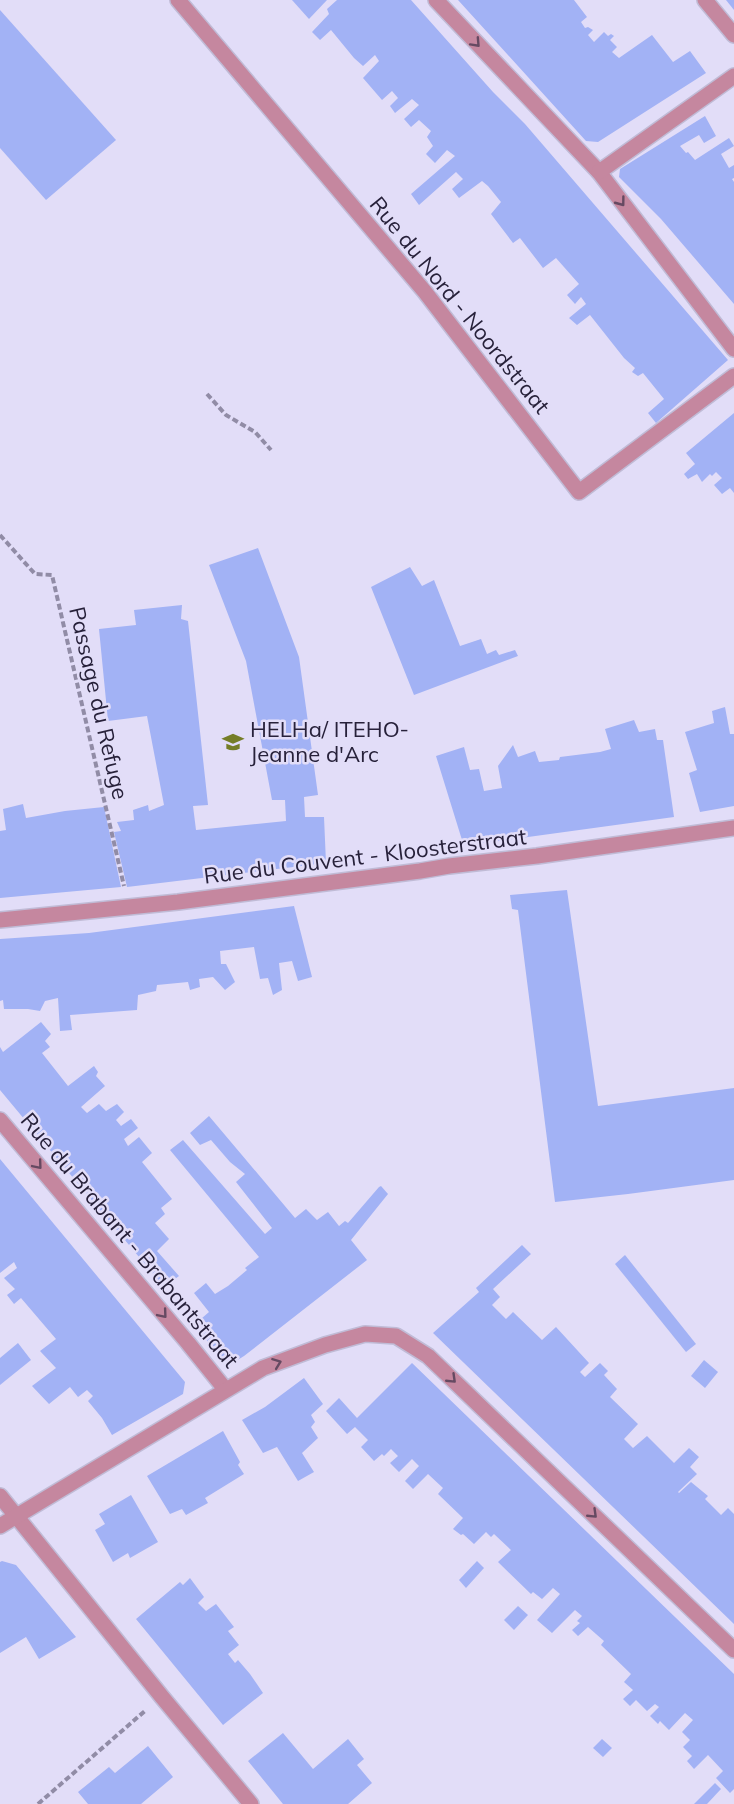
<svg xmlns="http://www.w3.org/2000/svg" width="734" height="1804" font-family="Mulish,sans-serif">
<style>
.building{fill:#a2b2f5}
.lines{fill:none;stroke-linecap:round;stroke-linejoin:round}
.service-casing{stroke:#c0bbd6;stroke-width:18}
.minor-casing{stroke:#c0bbd6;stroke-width:18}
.path{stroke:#918ca6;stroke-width:4;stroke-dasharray:6 3;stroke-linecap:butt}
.service{stroke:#c5879f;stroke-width:15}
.minor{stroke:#c5879f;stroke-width:15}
.oneway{stroke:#664a62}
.labels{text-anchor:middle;stroke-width:5;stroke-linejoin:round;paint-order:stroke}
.street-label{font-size:22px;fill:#27213a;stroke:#e2ddf8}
.poi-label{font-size:22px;fill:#27213a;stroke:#e2ddf8;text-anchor:start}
</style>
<rect width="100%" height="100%" fill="#e2ddf8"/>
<g class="building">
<polygon points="292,0 327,0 309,19"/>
<polygon points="337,0 411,0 493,92 525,124 728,360 656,423 648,413 664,399 643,373 638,376 632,372 635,368 624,358 590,315 577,325 569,318 586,304 581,297 575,304 567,295 579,284 556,258 543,268 520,238 513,243 491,214 501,202 488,186 482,181 459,198 452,189 463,179 456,172 419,205 411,194 455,156 447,150 435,163 426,154 433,146 427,137 431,131 419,120 411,127 404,119 419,105 412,99 395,113 390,106 398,98 392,91 382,100 363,78 379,61 375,55 363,66 354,58 331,30 320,40 312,32 329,14 327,9"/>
<polygon points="458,0 574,0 587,17 581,22 585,28 588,27 593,30 588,35 594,42 604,32 608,36 611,34 614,36 610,40 617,47 612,52 619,58 652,35 673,62 690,51 706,73 598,142 586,141"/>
<polygon points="726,0 734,0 734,10"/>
<polygon points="0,10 116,140 46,200 0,148"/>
<polygon points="705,116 716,136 704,143 699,135 680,146 686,153 688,152 695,160 729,138 734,146 721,154 729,168 734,165 734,178 732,179 734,182 734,304 661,219 619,177 620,169"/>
<polygon points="734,413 734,493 730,488 722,494 714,485 722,478 716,472 712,476 710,474 702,482 697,474 688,479 684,474 695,464 686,453"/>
<polygon points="258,548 299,657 318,795 304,797 305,817 324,817 326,863 127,887 114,832 121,831 117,822 134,820 133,810 148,805 149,811 164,805 147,716 108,721 99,629 136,625 134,610 182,605 181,619 188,621 208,805 193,806 196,830 286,821 285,800 272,800 246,661 209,565"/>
<polygon points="410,567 422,586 434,580 460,646 481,639 487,654 496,650 499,655 515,650 518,656 414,695 371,587"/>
<polygon points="725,707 730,734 734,734 734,806 700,812 689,773 697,770 685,732 714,723 712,711"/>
<polygon points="634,720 639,732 655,729 657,740 663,740 674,817 470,845 462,840 436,756 464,747 470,770 479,769 484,791 502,788 498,766 513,745 518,757 535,751 539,762 559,760 560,757 600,752 611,749 605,729"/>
<polygon points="23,804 26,818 65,811 104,807 121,887 0,898 0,831 6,830 3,809"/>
<polygon points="567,890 598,1106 734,1088 734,1180 628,1194 555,1202 518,910 512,909 510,895"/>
<polygon points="294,906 312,977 298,981 292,961 279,963 282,990 273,995 268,978 260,979 254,947 220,951 221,964 226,964 235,982 225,990 213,977 199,979 200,987 190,990 188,982 157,985 156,991 138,995 137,1010 70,1015 72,1030 60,1031 58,998 45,1001 40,1011 28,1009 4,1009 3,1000 0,1001 0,939 89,933"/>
<polygon points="41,1022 51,1034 45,1041 50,1047 42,1053 68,1086 94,1066 98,1072 96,1076 105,1086 81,1107 87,1113 99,1104 106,1111 117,1104 124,1112 116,1120 121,1126 131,1119 138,1128 124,1139 128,1146 139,1137 152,1153 142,1162 172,1199 161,1208 165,1214 155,1223 169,1239 157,1251 179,1276 164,1287 0,1090 0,1047 3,1052"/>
<polygon points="209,1116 295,1218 306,1209 317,1220 328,1212 339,1226 345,1221 348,1223 379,1187 381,1186 388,1194 351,1240 367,1260 244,1356 228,1366 194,1325 209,1312 194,1293 206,1283 215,1294 228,1286 247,1270 245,1268 259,1257 170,1150 183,1140 265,1234 272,1228 236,1182 245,1174 230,1162 211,1140 200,1145 190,1133"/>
<polygon points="0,1159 185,1382 183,1394 112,1435 102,1418 88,1401 93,1396 87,1390 78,1397 70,1387 49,1404 32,1386 56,1368 40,1351 56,1339 21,1298 14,1304 7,1295 15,1289 4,1278 17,1268 14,1262 0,1273"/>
<polygon points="522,1245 531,1254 493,1289 500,1297 492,1305 506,1319 513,1312 542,1340 556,1327 589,1363 580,1372 585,1377 600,1363 608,1371 604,1375 617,1389 610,1397 638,1424 624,1439 633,1448 647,1436 674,1463 689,1448 699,1457 690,1467 697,1474 678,1492 679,1493 691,1482 708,1496 705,1499 721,1515 728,1508 734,1514 734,1624 433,1333 479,1292 476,1288"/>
<polygon points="625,1255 696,1344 686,1352 615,1264"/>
<polygon points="18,1343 31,1360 0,1385 0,1358"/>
<polygon points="704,1360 718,1372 705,1388 691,1376"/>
<polygon points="412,1363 734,1674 734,1789 730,1793 716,1778 723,1771 708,1755 694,1769 687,1761 692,1756 683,1747 690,1740 682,1732 693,1720 685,1713 669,1730 660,1721 658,1724 650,1716 659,1707 655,1704 647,1711 636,1700 630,1706 623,1699 633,1690 624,1682 631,1674 601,1645 604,1641 588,1627 578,1636 572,1630 580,1623 577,1621 582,1616 575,1610 552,1633 537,1620 560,1594 553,1588 542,1599 533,1592 531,1594 498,1562 511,1550 494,1534 491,1537 486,1532 474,1544 463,1534 461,1535 453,1529 463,1518 438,1494 443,1488 428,1474 413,1489 405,1481 419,1466 412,1459 399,1472 390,1463 398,1456 391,1449 384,1456 382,1454 374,1461 361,1447 368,1440 355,1427 347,1434 326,1411 339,1398 357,1418"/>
<polygon points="304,1378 323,1404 311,1415 315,1422 311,1427 318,1438 302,1453 314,1472 298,1481 277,1447 263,1453 242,1420 265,1407"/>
<polygon points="223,1431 240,1462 238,1465 244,1474 205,1498 208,1503 186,1515 182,1509 170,1514 147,1476"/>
<polygon points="131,1495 158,1542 130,1558 128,1553 113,1562 95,1530 105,1524 99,1514"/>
<polygon points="2,1561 16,1565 76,1637 39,1659 26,1637 0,1653 0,1562"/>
<polygon points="477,1561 484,1568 466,1588 459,1580"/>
<polygon points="190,1578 204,1597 198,1603 206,1611 216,1604 234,1627 228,1631 239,1645 228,1654 235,1663 238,1660 250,1674 263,1693 223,1725 136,1619 180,1582 183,1585"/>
<polygon points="518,1606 528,1615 514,1630 504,1620"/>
<polygon points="283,1733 313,1769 348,1739 364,1759 357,1765 372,1783 348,1804 283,1804 248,1761"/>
<polygon points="602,1739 612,1748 603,1757 593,1748"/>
<polygon points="148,1746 173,1777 141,1804 88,1804 78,1792 109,1767 115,1773"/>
<polygon points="715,1783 721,1789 707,1804 694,1804"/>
</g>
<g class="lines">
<defs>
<polyline id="service" points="178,0 425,292 579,492 734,376"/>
<g id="minor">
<polyline points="436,0 599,172 734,349"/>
<polyline points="705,0 734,35"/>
<polyline points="599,172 734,76"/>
<polyline points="0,920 178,902 420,871 449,866 537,856 734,828"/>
<polyline points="0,1120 188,1343 225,1389"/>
<polyline points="0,1496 162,1697 251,1804"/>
<polyline points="0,1526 263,1368 325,1345 365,1334 396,1336 428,1356 734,1650"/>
</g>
</defs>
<use href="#service" class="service-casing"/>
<use href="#minor" class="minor-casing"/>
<g class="path">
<polyline points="207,394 226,415 255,432 271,450"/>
<polyline points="0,535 35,574 52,575 124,886"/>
<polyline points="38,1804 146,1710"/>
</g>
<use href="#service" class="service"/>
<use href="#minor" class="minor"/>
</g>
<defs><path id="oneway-chevron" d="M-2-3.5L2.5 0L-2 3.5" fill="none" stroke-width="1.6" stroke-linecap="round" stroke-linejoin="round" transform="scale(1.5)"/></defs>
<g class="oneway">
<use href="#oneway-chevron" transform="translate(476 43) rotate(47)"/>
<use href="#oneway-chevron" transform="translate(621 202) rotate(53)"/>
<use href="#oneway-chevron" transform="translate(38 1165) rotate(50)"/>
<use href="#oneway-chevron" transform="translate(163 1314) rotate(50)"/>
<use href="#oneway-chevron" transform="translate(277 1363) rotate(-21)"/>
<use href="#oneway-chevron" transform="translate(452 1379) rotate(44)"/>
<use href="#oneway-chevron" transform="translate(593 1514) rotate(44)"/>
</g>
<defs>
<symbol id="university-bare" viewBox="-9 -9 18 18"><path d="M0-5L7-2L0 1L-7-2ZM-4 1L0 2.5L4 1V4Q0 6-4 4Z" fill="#757d27" stroke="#e2ddf8" stroke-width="2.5" paint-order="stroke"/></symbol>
</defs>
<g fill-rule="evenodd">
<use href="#university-bare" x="218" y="727" width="30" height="30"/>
</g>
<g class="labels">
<g class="street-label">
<text transform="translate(460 305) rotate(51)" y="8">Rue du Nord - Noordstraat</text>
<text transform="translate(99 703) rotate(77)" y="8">Passage du Refuge</text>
<text transform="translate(365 856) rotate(-7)" y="8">Rue du Couvent - Kloosterstraat</text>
<text transform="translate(130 1240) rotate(50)" y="8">Rue du Brabant - Brabantstraat</text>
</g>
<g class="poi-label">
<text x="250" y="737">HELHa/ ITEHO-<tspan x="250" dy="25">Jeanne d'Arc</tspan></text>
</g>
</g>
</svg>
